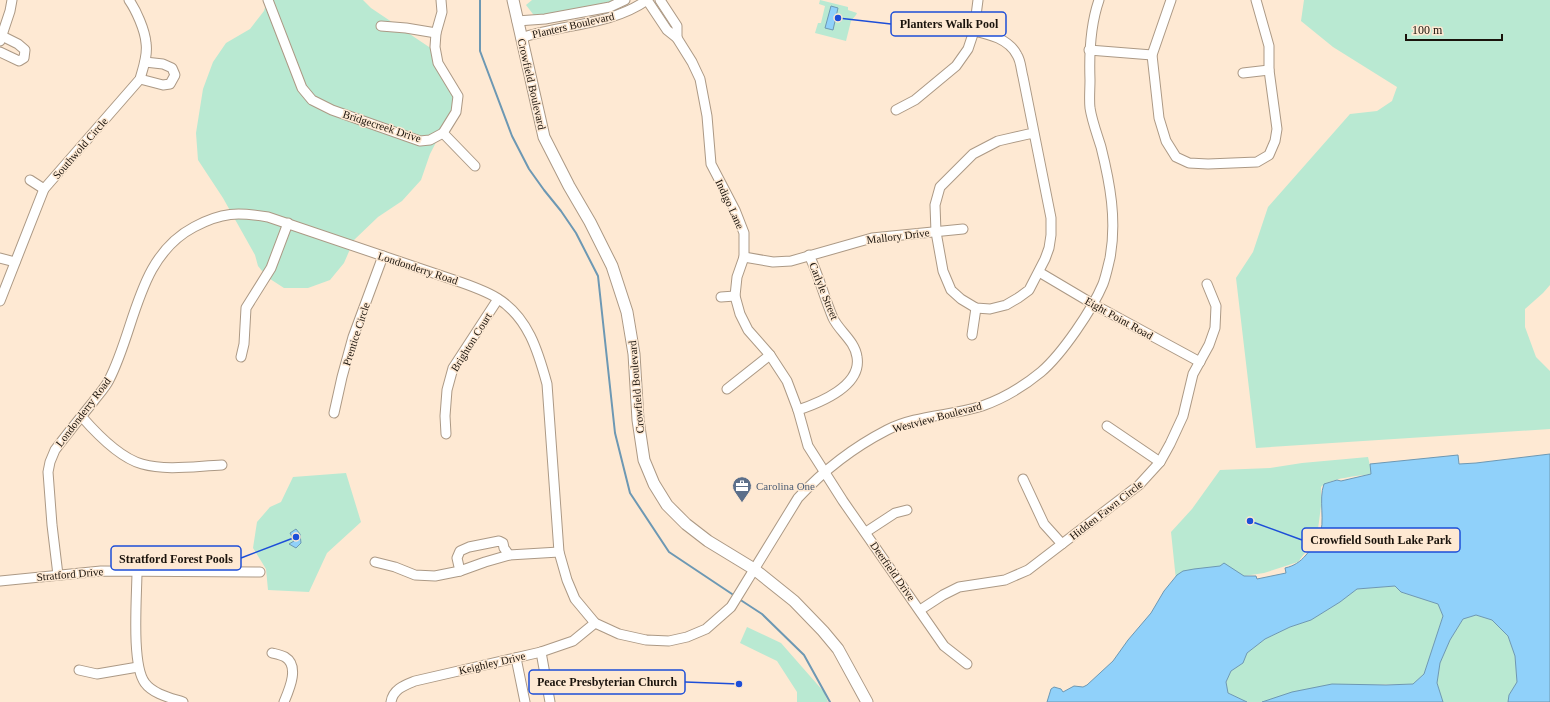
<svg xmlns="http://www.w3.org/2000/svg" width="1550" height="702" font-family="'Times New Roman',serif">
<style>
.green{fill:#b9e9d2}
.water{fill:#90d1fa;stroke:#6d98b3}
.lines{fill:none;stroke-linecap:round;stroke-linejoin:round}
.stream{stroke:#6d98b3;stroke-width:2}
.minor-casing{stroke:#ac9985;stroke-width:11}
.major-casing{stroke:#ac9985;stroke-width:13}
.minor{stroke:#fff;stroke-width:9}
.major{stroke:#fff;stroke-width:11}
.labels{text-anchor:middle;stroke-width:3;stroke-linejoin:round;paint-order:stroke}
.street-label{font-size:11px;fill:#1a130c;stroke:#fee9d3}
.service-label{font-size:11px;fill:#4e5e75;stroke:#fee9d3;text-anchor:start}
.leader{fill:none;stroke:#1d4ed8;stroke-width:1.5}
.callout-dot{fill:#1d4ed8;stroke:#fee9d3;stroke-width:1.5}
.callout{fill:#fee9d3;stroke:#1d4ed8;stroke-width:1.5}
.callout-label{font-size:12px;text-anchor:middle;font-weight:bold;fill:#1a130c}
</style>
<rect width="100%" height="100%" fill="#fee9d3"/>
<g class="green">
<polygon points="267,0 363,0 371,8 432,49 456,97 447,121 430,154 421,180 402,201 378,217 354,240 344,263 330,280 308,288 284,288 267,277 258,266 255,255 223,198 198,160 196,133 203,89 213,62 226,43 250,29 264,11"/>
<polygon points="532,0 619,0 616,3 536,18 526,5"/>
<polygon points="820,0 848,7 848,10 857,13 856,15 851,21 846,41 815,33 818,23 821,23 825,6 819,4"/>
<polygon points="1304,0 1550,0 1550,285 1543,293 1525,309 1525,327 1536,357 1550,371 1550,429 1256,448 1236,278 1253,252 1268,207 1350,114 1377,111 1392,101 1397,87 1333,47 1301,21"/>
<path d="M1368 457 1372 474C1359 476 1329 478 1321 487V506L1317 537 1298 562 1264 573 1237 577 1176 580 1171 532 1192 509 1220 470 1270 468 1302 463Z"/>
<polygon points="346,473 361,522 327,553 309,592 268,590 266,569 253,548 257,522 270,507 281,502 293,477"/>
<polygon points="1395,586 1401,592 1438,604 1443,616 1424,674 1413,684 1360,685 1262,702 1247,702 1228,693 1226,682 1231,671 1243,663 1247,653 1265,639 1290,627 1311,620 1340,602 1357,589"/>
<polygon points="1476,615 1492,620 1508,636 1515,656 1517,682 1509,695 1508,702 1443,702 1437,683 1440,663 1450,640 1463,619"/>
<polygon points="747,627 781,643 824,692 828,702 797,702 797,692 777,661 740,643"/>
</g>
<g class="water">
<polygon points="831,6 838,8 833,30 825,28"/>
<path d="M1550 454V702H1508L1509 695 1517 682 1515 656 1508 636 1492 620 1476 615 1463 619 1450 640 1440 663 1437 683 1443 702H1262L1292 692 1332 684 1386 685 1413 684 1424 674 1443 616 1438 604 1401 592 1395 586 1357 589 1340 602 1311 620 1290 627 1265 639 1247 653 1243 663 1231 671 1226 682 1228 693 1247 702H1047L1051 689 1054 687 1061 689 1063 692 1074 686 1083 687 1087 685 1113 661 1128 640 1151 613 1164 591 1177 575 1183 571 1194 569 1220 566 1224 563 1244 576H1256L1257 579 1286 573 1285 568C1294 566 1300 562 1306 555 1311 549 1316 544 1319 537 1326 522 1318 500 1324 484L1337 480 1341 481 1371 474 1370 464 1458 455 1459 464 1476 463Z"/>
<polygon points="296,529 300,534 301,543 296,548 289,544 294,541 290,533"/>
</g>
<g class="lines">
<g class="stream">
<polyline points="480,0 480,51 512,136 529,169 544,190 561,211 576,233 598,276 615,433 630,493 669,552 735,596"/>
<polyline points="739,599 762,614 804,655 830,702"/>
</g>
<defs>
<g id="minor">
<polyline points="268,0 302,88 312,100 332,110 420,141 430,140 443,133 456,112 458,96 438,63 435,47 436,33 442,12 441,0"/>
<polyline points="647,0 667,30 677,38 692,62 700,79 707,116 711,164 735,210 744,233 744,257 737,277 735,296 740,314 748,330 770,355 787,381 798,410 808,446 843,501 944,646 967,664"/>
<polyline points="660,0 677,26 677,38"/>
<polyline points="1171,0 1152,55 1159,118 1166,141 1176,157 1189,163 1208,164 1257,162 1269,155 1275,141 1277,129 1269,70 1269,46 1256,0"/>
<polyline points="517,21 545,19 610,7 625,0"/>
<polyline points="381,26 406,28 436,33"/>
<path d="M974 31C989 34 1009 39 1017 55 1021 61 1021 70 1023 77L1051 218V235L1049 248 1045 259 1029 290 1018 298 1006 305 990 309 976 308 961 299 951 290 943 271 936 232 935 205 940 187 973 154 998 141 1033 133"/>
<path d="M521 38C562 24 610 26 647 0"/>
<polyline points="0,41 10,11 12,0"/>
<polyline points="1089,50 1152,55"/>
<polyline points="0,52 19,61 24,58 25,50 18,44 2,36"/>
<polyline points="1243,73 1269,70"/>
<polyline points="140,79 163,85 170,84 175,75 172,68 163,64 145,62"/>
<polyline points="896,110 915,100 956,66 968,49 974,31 978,0"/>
<polyline points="443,133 475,166"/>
<polyline points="30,180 44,189"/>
<polyline points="744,257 773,262 791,261 872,238 963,229"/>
<polyline points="0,258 15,262"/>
<polyline points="1039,272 1093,304 1200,362"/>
<polyline points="721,297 735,296"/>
<path d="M0 301 44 189 140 79C143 68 148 55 146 43 145 30 136 10 129 0"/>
<polyline points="972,335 976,308"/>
<polyline points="241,357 244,344 246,308 271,268 288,223"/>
<polyline points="727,389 770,355"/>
<path d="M798 410C819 403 862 386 857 357 855 341 839 331 833 318 824 297 819 276 809 255"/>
<polyline points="334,413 342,377 353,337 383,256"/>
<path d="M82 417C96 433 120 458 142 464 167 471 196 466 222 465"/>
<polyline points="1107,426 1160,462"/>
<polyline points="446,434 445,416 447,390 453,368 498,299"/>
<polyline points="1023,479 1044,524 1062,544"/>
<polyline points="866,532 895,513 907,510"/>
<polyline points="375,562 395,567 415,575 435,576 460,571 485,562 509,555 559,552"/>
<path d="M137 571C137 595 131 665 145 683 153 694 171 698 183 702"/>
<polyline points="460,571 457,558 460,551 469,547 499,541 503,543 504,548 509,555"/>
<path d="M58 575 52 525 48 472 50 462 55 450C67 434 80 418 93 402 98 395 105 388 109 380 136 328 137 257 194 227 222 212 238 212 268 217L454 280C469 285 484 290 497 298 528 317 538 351 547 384L559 552 567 580 575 599 595 623 619 634 646 640 669 641 687 637 706 629 731 607 798 498C823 471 854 447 887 430 916 415 951 416 982 406 1002 399 1024 386 1041 372 1062 354 1092 310 1103 284 1106 276 1108 266 1110 258 1117 220 1110 183 1101 147 1097 134 1092 121 1090 108 1089 99 1090 89 1090 80 1089 53 1090 26 1099 0"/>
<polyline points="0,581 101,571 260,572"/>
<polyline points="920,610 943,595 959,587 1005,580 1028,570 1139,485 1160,462 1170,444 1183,416 1193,374 1209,345 1215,328 1216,306 1207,284"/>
<polyline points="541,652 550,702"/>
<path d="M272 653C276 654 281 655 285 657 300 666 289 690 284 702"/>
<polyline points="516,658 525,702"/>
<polyline points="79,670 97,674 138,667"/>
<path d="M391 702C393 689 405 685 415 681L541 652 573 641 595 623"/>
</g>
<polyline id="major" points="513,0 544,137 569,186 590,222 612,266 627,312 634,354 638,420 644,460 654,484 667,505 686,524 708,541 754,569 794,601 823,631 838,649 867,702"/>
</defs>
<use href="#minor" class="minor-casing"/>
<use href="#major" class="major-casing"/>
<use href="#minor" class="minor"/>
<use href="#major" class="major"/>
</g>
<defs>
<symbol id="office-pin" viewBox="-11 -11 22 30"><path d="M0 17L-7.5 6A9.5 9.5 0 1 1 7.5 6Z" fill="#5c6f8a" stroke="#fee9d3"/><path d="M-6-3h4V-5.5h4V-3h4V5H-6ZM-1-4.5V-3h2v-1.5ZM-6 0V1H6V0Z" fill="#fff"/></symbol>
</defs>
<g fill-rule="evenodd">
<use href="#office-pin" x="731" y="475" width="22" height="30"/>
</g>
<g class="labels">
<g class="street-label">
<text transform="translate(573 25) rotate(-13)" y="4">Planters Boulevard</text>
<text transform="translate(532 84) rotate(77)" y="4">Crowfield Boulevard</text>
<text transform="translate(382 126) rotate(18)" y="4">Bridgecreek Drive</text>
<text transform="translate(80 148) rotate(-49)" y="4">Southwold Circle</text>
<text transform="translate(730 204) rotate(65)" y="4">Indigo Lane</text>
<text transform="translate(898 236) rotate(-7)" y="4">Mallory Drive</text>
<text transform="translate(418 268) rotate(18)" y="4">Londonderry Road</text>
<text transform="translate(824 291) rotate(68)" y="4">Carlyle Street</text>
<text transform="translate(1119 318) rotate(29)" y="4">Eight Point Road</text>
<text transform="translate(356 334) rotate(-72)" y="4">Prentice Circle</text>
<text transform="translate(471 342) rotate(-58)" y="4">Brighton Court</text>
<text transform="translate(636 387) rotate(-95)" y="4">Crowfield Boulevard</text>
<text transform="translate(83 412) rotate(-53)" y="4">Londonderry Road</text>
<text transform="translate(937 417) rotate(-15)" y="4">Westview Boulevard</text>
<text transform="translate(1106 510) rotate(-38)" y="4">Hidden Fawn Circle</text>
<text transform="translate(893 571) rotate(55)" y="4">Deerfield Drive</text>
<text transform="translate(70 574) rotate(-5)" y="4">Stratford Drive</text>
<text transform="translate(492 663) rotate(-13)" y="4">Keighley Drive</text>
</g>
<g class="service-label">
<text x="756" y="490">Carolina One</text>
</g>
</g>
<path class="leader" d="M838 18L891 24M1250 521L1302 540M296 537L241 558M739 684L685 682"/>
<g class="callout-dot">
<circle cx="838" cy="18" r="4"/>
<circle cx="1250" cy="521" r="4"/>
<circle cx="296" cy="537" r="4"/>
<circle cx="739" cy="684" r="4"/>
</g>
<g class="callout">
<rect x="891" y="12" width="115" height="24" rx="4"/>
<rect x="1302" y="528" width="158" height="24" rx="4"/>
<rect x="111" y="546" width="130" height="24" rx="4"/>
<rect x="529" y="670" width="156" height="24" rx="4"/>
</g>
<g class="callout-label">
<text x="949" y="28">Planters Walk Pool</text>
<text x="1381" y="544">Crowfield South Lake Park</text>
<text x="176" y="563">Stratford Forest Pools</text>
<text x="607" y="686">Peace Presbyterian Church</text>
</g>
<path d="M1406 34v6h96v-6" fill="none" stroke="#1a130c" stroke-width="2"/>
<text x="1412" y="34" font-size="12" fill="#1a130c" stroke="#fee9d3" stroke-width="3" paint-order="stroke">100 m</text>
</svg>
